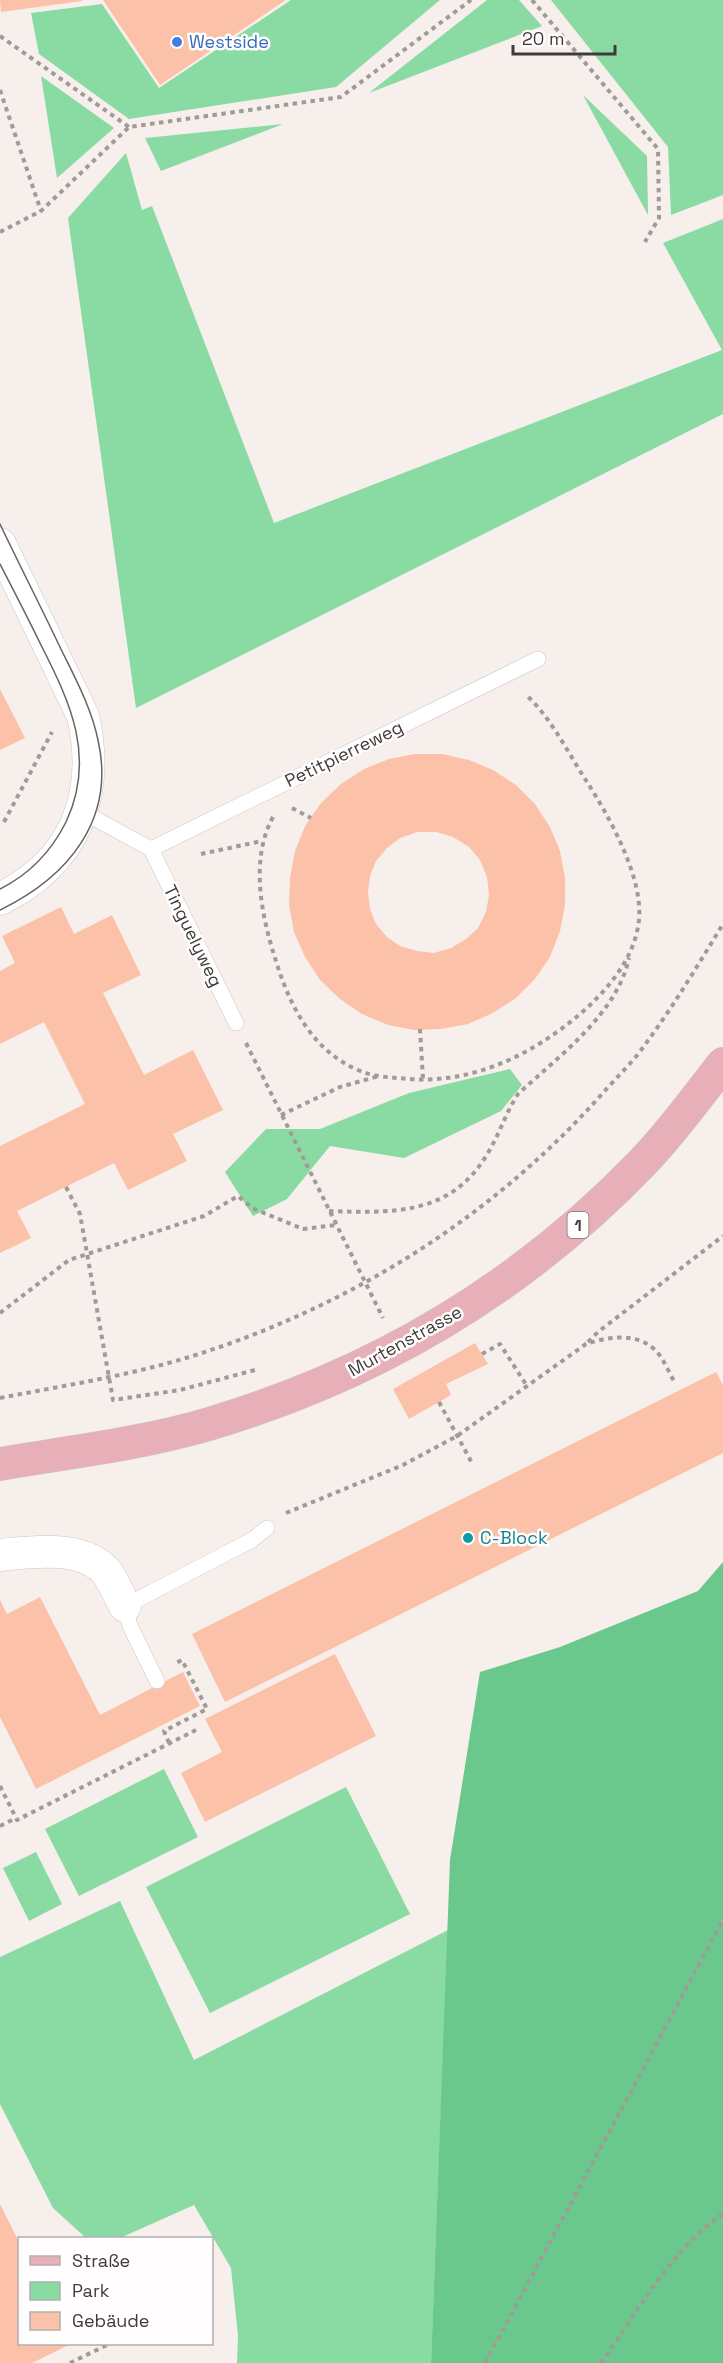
<svg xmlns="http://www.w3.org/2000/svg" width="723" height="2363" font-family="'Space Grotesk',sans-serif">
<style>
.green{fill:#8adaa4}
.forest{fill:#6bc88c}
.building{fill:#fbc2a9;fill-rule:evenodd}
.lines{fill:none;stroke-linecap:round;stroke-linejoin:round}
.lane-casing{stroke:#cfc7c4;stroke-width:16}
.street-casing{stroke:#cfc7c4;stroke-width:33}
.primary-casing{stroke:#cdcccc;stroke-width:34}
.path{stroke:#a09a98;stroke-width:4;stroke-dasharray:4.5 4.5;stroke-linecap:butt}
.lane{stroke:#fff;stroke-width:15}
.street{stroke:#fff;stroke-width:32}
.primary{stroke:#e7b0b8;stroke-width:33}
.tram{stroke:#676362;stroke-width:1.5}
.shop-dot{fill:#3f7fe0;stroke:#fffdfd;stroke-width:2}
.culture-dot{fill:#0f9aa8;stroke:#fffdfd;stroke-width:2}
.labels{text-anchor:middle;stroke-width:5;stroke-linejoin:round;paint-order:stroke}
.shield{fill:#fffdfd;stroke:#787574;stroke-width:1.5}
.shield-label{font-size:16px;font-weight:bold;fill:#3e3b3a}
.shop-label{font-size:18px;fill:#366cbe;stroke:#fffdfd;text-anchor:start}
.street-label{font-size:18px;fill:#3e3b3a;stroke:#fffdfd}
.culture-label{font-size:18px;fill:#0d838f;stroke:#fffdfd;text-anchor:start}
</style>
<rect width="100%" height="100%" fill="#f7efeb"/>
<g class="green">
<polygon points="291,0 440,0 336,87 129,119 39,54 31,13 102,4 159,88"/>
<polygon points="487,0 519,0 542,26 369,93"/>
<polygon points="551,0 723,0 723,195 671,215 668,147"/>
<polygon points="41,76 114,128 57,178"/>
<polygon points="583,95 647,156 648,215"/>
<polygon points="283,124 161,171 145,138"/>
<polygon points="126,153 142,210 152,206 274,523 722,350 663,243 723,219 723,414 136,708 68,218"/>
<polygon points="510,1069 522,1085 501,1111 404,1158 330,1146 287,1199 253,1216 225,1172 266,1129 320,1129 409,1093"/>
<polygon points="164,1769 198,1837 79,1896 45,1829"/>
<polygon points="346,1787 410,1914 210,2013 146,1887"/>
<polygon points="36,1852 62,1904 29,1921 3,1868"/>
<polygon points="120,1901 194,2060 448,1930 431,2363 237,2363 238,2336 231,2268 194,2205 120,2238 86,2238 53,2208 0,2104 0,1957"/>
</g>
<polygon class="forest" points="723,1562 723,2363 431,2363 450,1860 480,1672 560,1647 698,1591"/>
<g class="building">
<polygon points="0,0 82,0 82,1 1,12"/>
<polygon points="103,0 286,0 160,85"/>
<polygon points="0,689 25,738 0,750"/>
<path d="M415 754H442L469 760 493 770 516 785 535 804 550 827 560 851 565 878V905L560 931 550 957 535 979 516 998 493 1013 468 1024 441 1029 414 1030 388 1025 362 1014 340 999 320 980 305 957 294 932 289 905 290 878 295 851 305 826 321 803 341 784 364 769 389 759ZM417 832H436L453 837 469 847 480 860 487 877 489 895 486 912 478 928 466 939 451 948 434 953 417 951 400 946 387 937 376 924 370 909 368 892 370 876 376 861 387 848 400 838Z"/>
<polygon points="61,907 74,934 112,915 141,975 103,993 144,1075 193,1050 223,1110 173,1134 187,1161 128,1190 114,1163 17,1211 31,1238 0,1253 0,1146 85,1104 44,1022 0,1044 0,971 15,963 2,936"/>
<polygon points="475,1343 488,1364 446,1384 451,1395 409,1419 393,1389"/>
<polygon points="716,1372 723,1385 723,1453 225,1702 192,1634"/>
<polygon points="40,1597 100,1715 183,1672 200,1706 36,1789 0,1717 0,1600 7,1614"/>
<polygon points="335,1654 376,1736 205,1822 181,1773 222,1752 205,1719"/>
<polygon points="0,2204 20,2244 20,2344 71,2344 32,2363 0,2363"/>
</g>
<g class="lines">
<defs>
<g id="lane">
<polyline points="81,811 151,849"/>
<polyline points="151,849 538,659"/>
<polyline points="151,849 236,1023"/>
<polyline points="157,1681 130,1626 125,1606 252,1540 267,1528"/>
</g>
<g id="street">
<path d="M0 544 83 716C101 796 75 862 0 899"/>
<path d="M0 1555C31 1552 79 1545 104 1569 113 1579 118 1594 125 1606"/>
</g>
<path id="primary" d="M0 1464C70 1452 141 1444 209 1424 377 1374 521 1289 643 1162 672 1132 697 1097 723 1064"/>
</defs>
<use href="#lane" class="lane-casing"/>
<use href="#street" class="street-casing"/>
<use href="#primary" class="primary-casing"/>
<g class="path">
<polyline points="532,0 658,149 659,218 645,242"/>
<polyline points="0,36 129,127"/>
<polyline points="0,90 41,211"/>
<polyline points="0,232 41,211 129,127 341,97 471,0"/>
<polyline points="292,808 311,818"/>
<path d="M273 817C250 859 261 914 275 958 289 1004 311 1050 358 1070 371 1076 385 1077 398 1078 470 1087 534 1055 587 1008 612 984 635 956 639 920 643 877 610 818 587 782 568 753 551 717 525 694"/>
<polyline points="4,822 52,732"/>
<polyline points="201,854 262,841"/>
<polyline points="420,1029 423,1080"/>
<polyline points="246,1043 383,1318"/>
<polyline points="281,1115 340,1087 379,1076"/>
<polyline points="66,1187 80,1214 113,1400 180,1390 255,1370"/>
<path d="M329 1211C390 1213 450 1216 486 1156 499 1136 505 1114 518 1094 559 1056 617 1014 629 958"/>
<polyline points="0,1313 69,1260 204,1216 238,1196 252,1208 303,1229 336,1225"/>
<polyline points="588,1342 598,1332 723,1236"/>
<polyline points="482,1354 500,1344 527,1386"/>
<path d="M0 1398C62 1386 126 1376 186 1358 346 1309 491 1219 602 1094 616 1078 632 1063 644 1046 673 1007 698 965 723 924"/>
<polyline points="439,1402 473,1465"/>
<path d="M286 1513 403 1465 457 1436 586 1344C607 1337 635 1332 654 1349 663 1357 668 1371 674 1381"/>
<polyline points="169,1743 164,1731 207,1709 182,1660 174,1664"/>
<polyline points="0,1786 17,1820 196,1730"/>
<polyline points="0,1826 16,1818"/>
<polyline points="70,2363 109,2344"/>
<polyline points="485,2363 723,1920"/>
<path d="M601 2363C636 2314 672 2248 723 2214"/>
</g>
<use href="#lane" class="lane"/>
<use href="#street" class="street"/>
<use href="#primary" class="primary"/>
<g class="tram">
<path d="M0 524C19 564 39 603 58 643 73 674 91 706 98 740 116 820 68 877 0 910"/>
<path d="M0 564C14 591 28 618 41 645 71 704 96 758 66 822 51 852 30 874 0 889"/>
</g>
</g>
<circle class="shop-dot" cx="177" cy="42" r="6"/>
<circle class="culture-dot" cx="468" cy="1538" r="6"/>
<g class="labels">
<rect class="shield" x="567.5" y="1212" width="21" height="26" rx="4.5"/>
<g class="shield-label">
<text x="578" y="1231">1</text>
</g>
<g class="shop-label">
<text x="189" y="48">Westside</text>
</g>
<g class="street-label">
<text transform="translate(344 754) rotate(-26)" y="6">Petitpierreweg</text>
<text transform="translate(193 936) rotate(64)" y="6">Tinguelyweg</text>
<text transform="translate(405 1341) rotate(-29)" y="6">Murtenstrasse</text>
</g>
<g class="culture-label">
<text x="480" y="1544">C-Block</text>
</g>
</g>
<rect x="18" y="2237" width="195" height="108" fill="#fffdfd" stroke="#b2afaf" stroke-width="1.5"/>
<rect x="30" y="2256" width="30" height="9" fill="#e7b0b8" stroke="#b2afaf" stroke-width="1.5"/>
<text x="72" y="2267" font-size="18" fill="#3e3b3a">Straße</text>
<rect x="30" y="2282" width="30" height="18" fill="#8adaa4" stroke="#b2afaf" stroke-width="1.5"/>
<text x="72" y="2297" font-size="18" fill="#3e3b3a">Park</text>
<rect x="30" y="2312" width="30" height="18" fill="#fbc2a9" stroke="#b2afaf" stroke-width="1.5"/>
<text x="72" y="2327" font-size="18" fill="#3e3b3a">Gebäude</text>
<path d="M513 45v9h102v-9" fill="none" stroke="#3e3b3a" stroke-width="3"/>
<text x="522" y="45" font-size="18" fill="#3e3b3a" stroke="#fffdfd" stroke-width="4.5" paint-order="stroke">20 m</text>
</svg>
